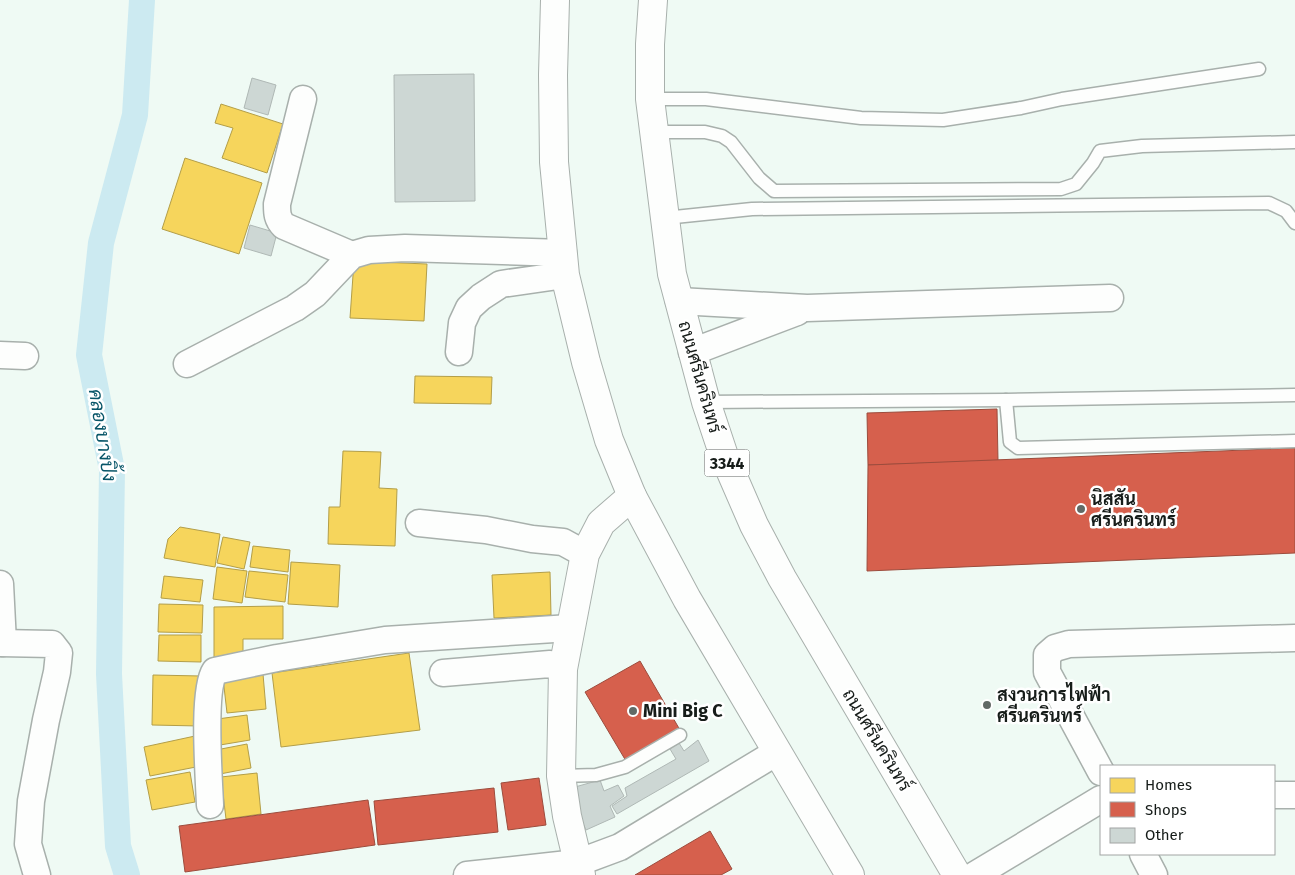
<svg xmlns="http://www.w3.org/2000/svg" width="1295" height="875" font-family="'Fira Sans',Sarabun,sans-serif">
<style>
.homes{fill:#f6d55c;stroke:#b39e48}
.shops{fill:#d6604d;stroke:#9c4c3d}
.lines{fill:none;stroke-linecap:round;stroke-linejoin:round}
.canal{stroke:#cceaf1;stroke-width:26}
.building{fill:#cdd7d4;stroke:#afb8b5}
.lane-casing{stroke:#a8b0ac;stroke-width:15}
.street-casing{stroke:#a8b0ac;stroke-width:29}
.secondary-casing{stroke:#a8b0ac;stroke-width:30}
.primary-casing{stroke:#a8b0ac;stroke-width:30}
.lane{stroke:#fdfefd;stroke-width:12}
.street{stroke:#fdfefd;stroke-width:26}
.secondary{stroke:#fdfefd;stroke-width:28}
.primary{stroke:#fdfefd;stroke-width:28}
.poi-dot{fill:#626a66;stroke:#fff;stroke-width:2}
.labels{text-anchor:middle;stroke-width:5;stroke-linejoin:round;paint-order:stroke}
.shield{fill:#fff;stroke:#5c605e;stroke-width:1}
.shield-label{font-size:16px;font-weight:bold;fill:#161c19}
.street-label{font-size:18px;fill:#161c19;stroke:#fff}
.poi-label{font-size:18px;font-weight:bold;fill:#161c19;stroke:#fff;text-anchor:start}
.water-label{font-size:19px;font-style:italic;fill:#075568;stroke:#fff}
</style>
<rect width="100%" height="100%" fill="#effaf4"/>
<g class="homes">
<polygon points="221,104 283,124 267,173 222,158 233,128 215,123"/>
<polygon points="185,158 262,183 239,254 162,229"/>
<polygon points="354,261 427,264 424,321 350,318"/>
<polygon points="415,376 492,377 491,404 414,403"/>
<polygon points="343,451 381,452 379,488 397,489 395,546 328,544 329,507 340,507"/>
<polygon points="180,527 220,534 215,567 164,558 168,539"/>
<polygon points="223,537 250,542 244,569 217,563"/>
<polygon points="253,546 290,550 288,572 250,567"/>
<polygon points="291,562 340,565 338,607 288,604"/>
<polygon points="217,567 247,571 242,603 213,599"/>
<polygon points="249,571 288,575 285,602 245,597"/>
<polygon points="550,572 551,615 494,618 492,575"/>
<polygon points="164,576 203,580 200,602 161,598"/>
<polygon points="159,604 203,605 202,633 158,632"/>
<polygon points="283,606 283,639 243,639 243,660 214,660 214,607"/>
<polygon points="159,635 201,635 201,662 158,661"/>
<polygon points="409,653 420,730 281,747 272,673"/>
<polygon points="263,674 266,709 227,713 223,678"/>
<polygon points="153,675 201,676 199,726 152,725"/>
<polygon points="247,715 250,740 214,746 210,720"/>
<polygon points="195,736 201,766 150,776 144,747"/>
<polygon points="247,744 251,768 220,774 216,750"/>
<polygon points="190,772 195,802 152,810 146,780"/>
<polygon points="257,773 261,814 226,819 221,777"/>
</g>
<g class="shops">
<polygon points="997,409 998,461 868,465 867,413"/>
<polygon points="1295,448 1295,553 867,571 868,465"/>
<polygon points="640,661 680,730 626,761 585,692"/>
<polygon points="539,778 546,825 508,830 501,783"/>
<polygon points="494,788 498,832 378,845 374,801"/>
<polygon points="368,800 375,845 185,872 179,826"/>
<polygon points="710,831 732,869 721,875 635,875"/>
</g>
<g class="lines">
<polyline class="canal" points="127,875 118,846 109,674 112,470 89,355 101,243 135,115 142,0"/>
</g>
<g class="building">
<polygon points="474,74 475,201 395,202 394,75"/>
<polygon points="252,78 276,85 268,115 244,108"/>
<polygon points="250,225 277,233 271,256 244,248"/>
<polygon points="698,740 709,761 617,814 612,806 627,796 625,788 676,759 670,749 679,743 684,751"/>
<polygon points="600,780 604,791 618,785 624,796 610,806 615,817 586,830 577,810 575,787"/>
</g>
<g class="lines">
<defs>
<g id="lane">
<polyline points="650,99 706,99 861,118 943,120 1021,108 1062,99 1259,69"/>
<polyline points="654,132 705,132 722,136 731,142 759,178 774,191 1061,189 1076,184 1093,163 1100,151 1142,146 1295,142"/>
<polyline points="665,218 752,209 1269,203 1286,211 1295,223"/>
<polyline points="1006,400 1010,442 1018,448 1295,441"/>
<polyline points="706,402 1006,400 1295,395"/>
<polyline points="561,776 596,775 625,767 680,735"/>
</g>
<g id="street">
<path d="M303 99 277 204C277 213 277 219 284 226L352 255"/>
<polyline points="679,301 807,308 1110,298"/>
<polyline points="459,352 462,323 469,308 481,297 501,284 565,275"/>
<polyline points="692,352 797,312"/>
<polyline points="0,355 25,356"/>
<polyline points="187,364 295,308 315,294 352,255 369,250 405,248 563,253"/>
<polyline points="419,523 486,530 532,539 563,542 585,554"/>
<polyline points="0,584 3,643"/>
<polyline points="0,643 52,644 59,653 57,672 46,720 31,801 28,844 37,875"/>
<polyline points="443,673 550,664 563,669"/>
<polyline points="1101,772 1047,672 1047,655 1055,648 1069,644 1295,638"/>
<polyline points="1274,795 1295,795"/>
<path d="M210 805C209 778 202 690 215 671L277 658 385 640 570 628"/>
<polyline points="1143,854 1154,875"/>
<polyline points="467,875 577,863 620,847 777,752"/>
<polyline points="975,875 1101,799"/>
</g>
<polyline id="secondary" points="581,875 567,816 561,776 563,669 585,554 601,523 632,496"/>
<g id="primary">
<polyline points="555,0 553,75 554,162 565,275 586,362 609,440 632,496 687,599 850,875"/>
<polyline points="653,0 650,44 650,99 672,274 706,402 724,456 754,525 782,578 957,875"/>
</g>
</defs>
<use href="#lane" class="lane-casing"/>
<use href="#street" class="street-casing"/>
<use href="#secondary" class="secondary-casing"/>
<use href="#primary" class="primary-casing"/>
<use href="#lane" class="lane"/>
<use href="#street" class="street"/>
<use href="#secondary" class="secondary"/>
<use href="#primary" class="primary"/>
</g>
<g class="poi-dot">
<circle cx="1081" cy="509" r="5"/>
<circle cx="987" cy="705" r="5"/>
<circle cx="633" cy="711" r="5"/>
</g>
<g class="labels">
<rect class="shield" x="704.5" y="449.5" width="45" height="27" rx="4"/>
<g class="shield-label">
<text x="727" y="469">3344</text>
</g>
<g class="street-label">
<text transform="translate(700 377) rotate(74)" y="6">ถนนศรีนครินทร์</text>
<text transform="translate(877 740) rotate(59)" y="6">ถนนศรีนครินทร์</text>
</g>
<g class="poi-label">
<text x="1091" y="505">นิสสัน<tspan x="1091" dy="21">ศรีนครินทร์</tspan></text>
<text x="997" y="701">สงวนการไฟฟ้า<tspan x="997" dy="21">ศรีนครินทร์</tspan></text>
<text x="643" y="717">Mini Big C</text>
</g>
<g class="water-label">
<text transform="translate(103 435) rotate(81)" y="7">คลองบางปิ้ง</text>
</g>
</g>
<rect x="1100" y="765" width="175" height="90" fill="#ffffff" stroke="#a2a4a3"/>
<rect x="1110" y="778" width="25" height="15" fill="#f6d55c" stroke="#a2a4a3"/>
<text x="1145" y="790" font-size="15" fill="#161c19">Homes</text>
<rect x="1110" y="802" width="25" height="15" fill="#d6604d" stroke="#a2a4a3"/>
<text x="1145" y="815" font-size="15" fill="#161c19">Shops</text>
<rect x="1110" y="828" width="25" height="15" fill="#cdd7d4" stroke="#a2a4a3"/>
<text x="1145" y="840" font-size="15" fill="#161c19">Other</text>
</svg>
